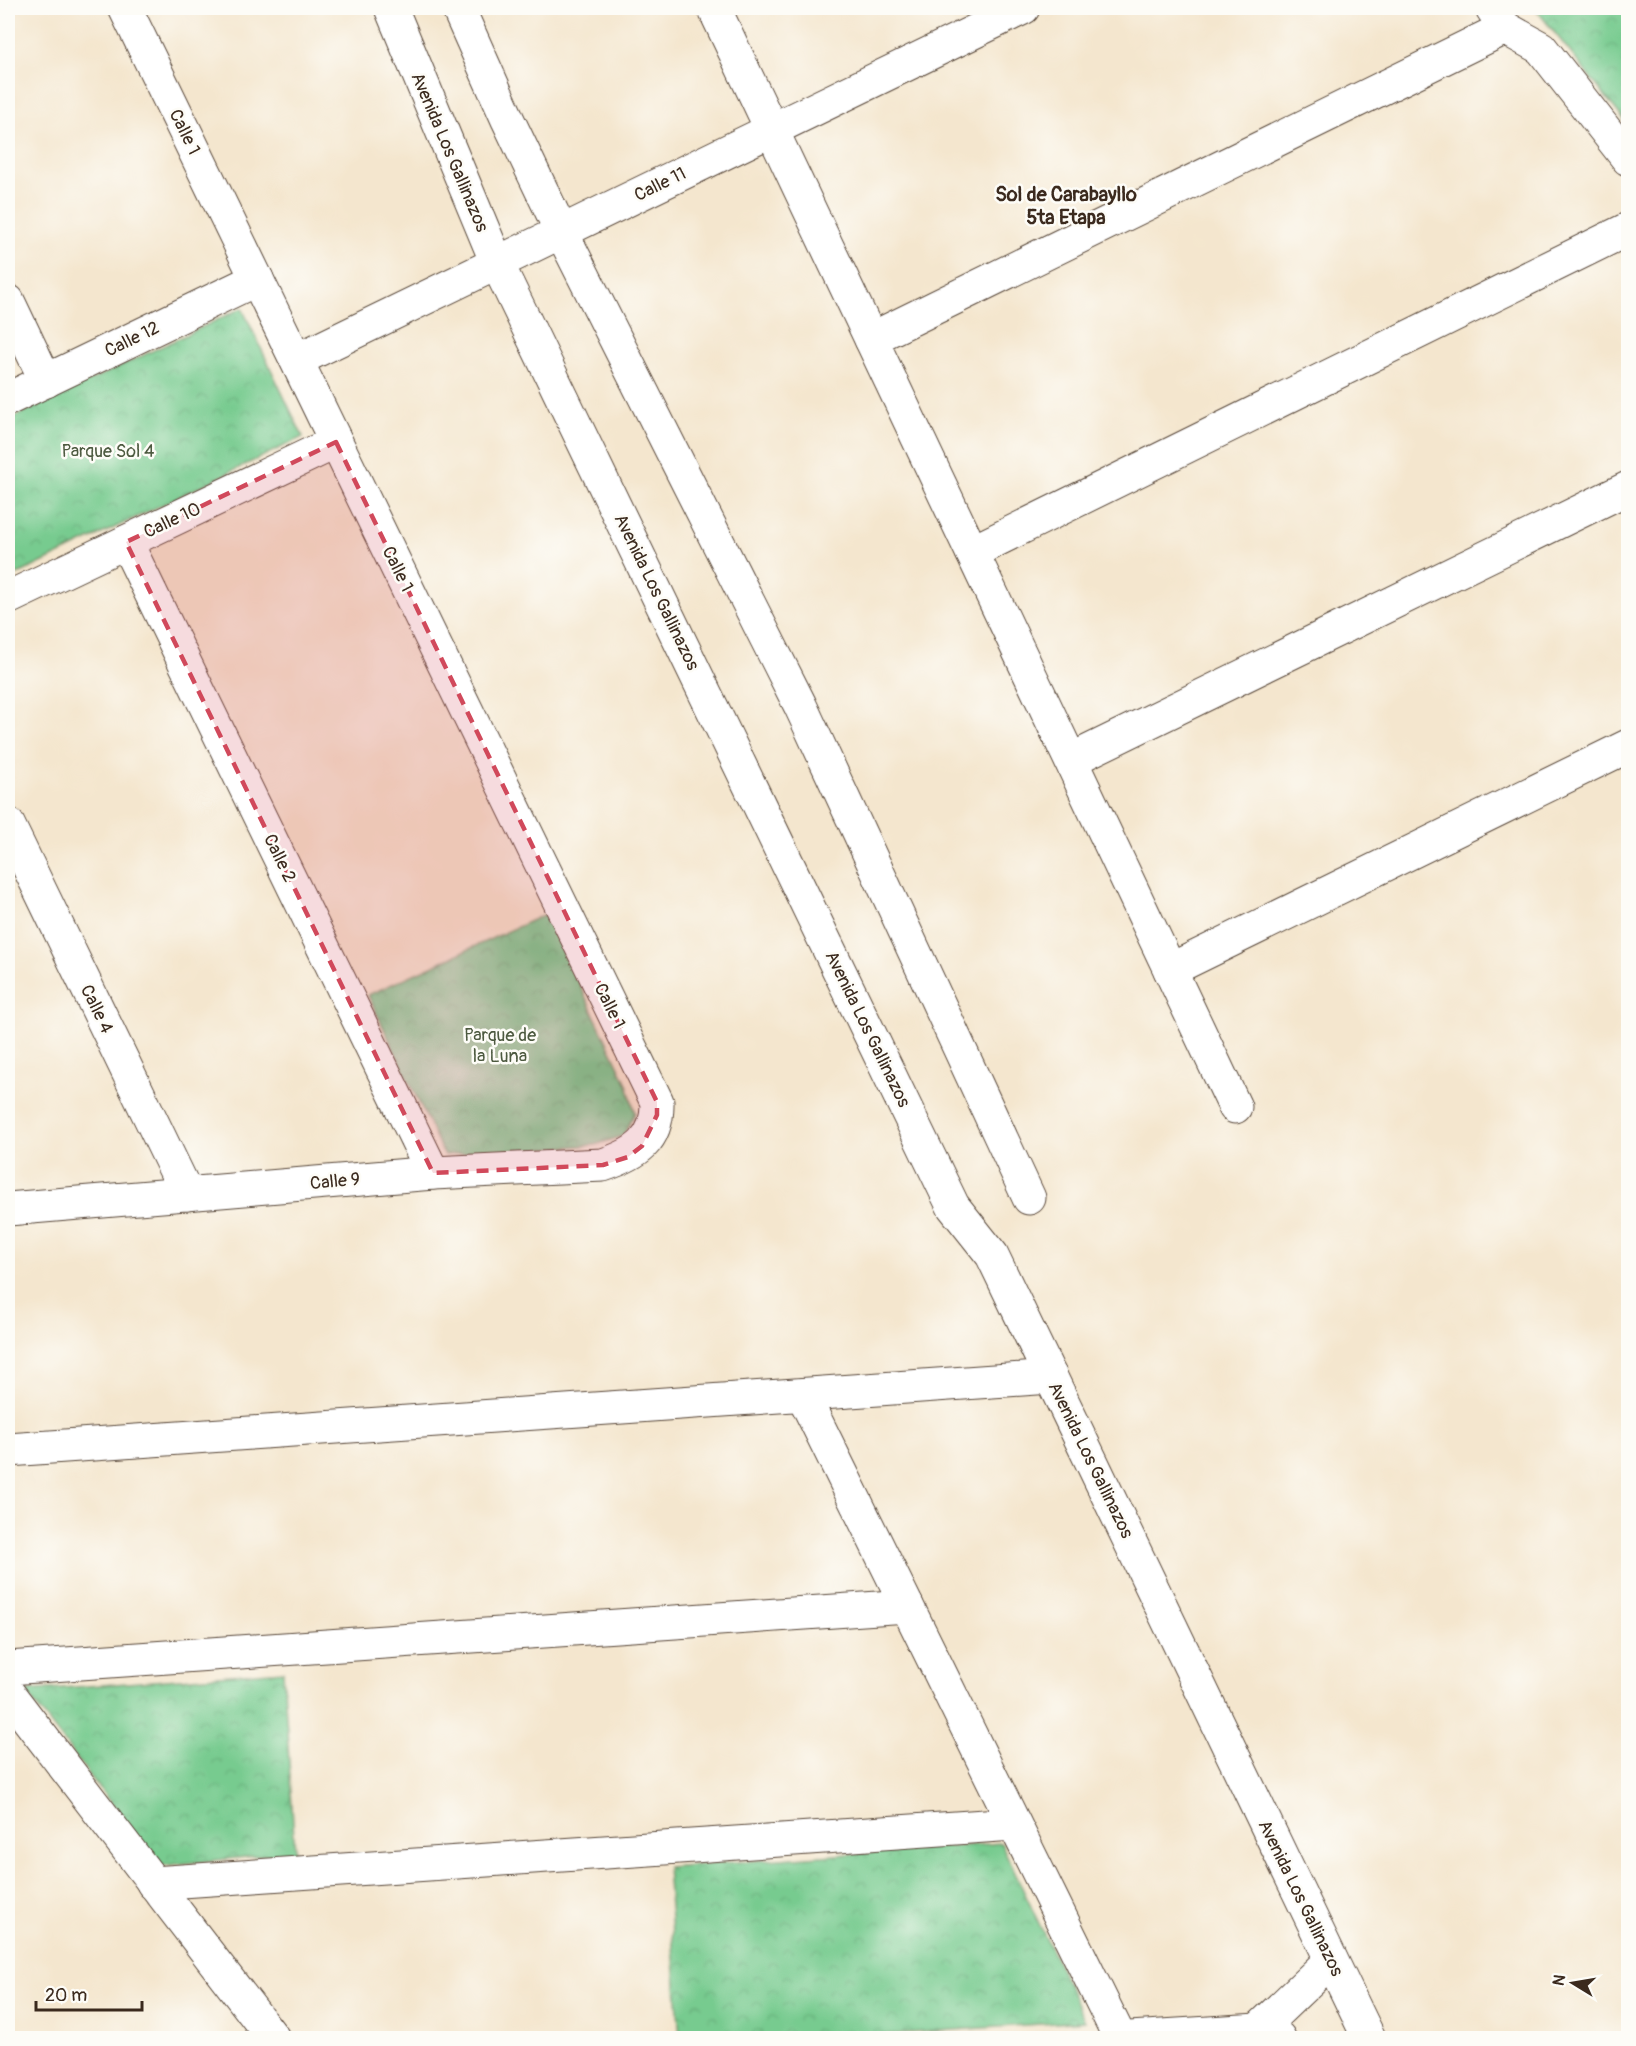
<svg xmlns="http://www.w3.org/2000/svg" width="1636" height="2046" font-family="Pangolin,sans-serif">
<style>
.park{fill:url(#park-crowns);stroke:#597a56;stroke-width:1.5}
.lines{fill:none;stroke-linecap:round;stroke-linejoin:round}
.minor-casing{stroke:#574638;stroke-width:35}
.tertiary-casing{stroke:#574638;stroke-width:35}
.minor{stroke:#fff;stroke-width:33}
.tertiary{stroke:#fff;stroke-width:33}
.marked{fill:#d1495b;fill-opacity:0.2;stroke:#d1495b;stroke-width:4.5;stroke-dasharray:12 8;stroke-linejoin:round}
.labels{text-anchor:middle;stroke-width:5;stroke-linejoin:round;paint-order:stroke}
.street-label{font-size:18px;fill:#3b2a1e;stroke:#fdfcf7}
.park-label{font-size:18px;fill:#4d5a40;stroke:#fdfcf7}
.neighbourhood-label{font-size:20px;font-weight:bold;fill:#3b2a1e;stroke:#fdfcf7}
</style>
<defs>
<pattern id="park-crowns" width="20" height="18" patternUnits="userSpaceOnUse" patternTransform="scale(1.5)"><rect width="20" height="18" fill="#77cb8f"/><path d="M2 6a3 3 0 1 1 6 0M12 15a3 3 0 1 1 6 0" fill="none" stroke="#68ae7b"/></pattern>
</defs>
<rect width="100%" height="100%" fill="#fdfcf7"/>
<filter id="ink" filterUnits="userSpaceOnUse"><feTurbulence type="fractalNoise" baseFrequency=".0167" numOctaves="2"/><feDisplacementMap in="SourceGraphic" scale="12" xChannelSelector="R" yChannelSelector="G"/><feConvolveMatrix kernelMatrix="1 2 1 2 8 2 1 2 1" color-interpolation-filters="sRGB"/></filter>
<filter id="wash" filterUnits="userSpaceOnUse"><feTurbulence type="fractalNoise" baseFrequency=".008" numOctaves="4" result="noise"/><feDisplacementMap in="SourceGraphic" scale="24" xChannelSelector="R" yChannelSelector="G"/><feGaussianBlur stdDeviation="1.35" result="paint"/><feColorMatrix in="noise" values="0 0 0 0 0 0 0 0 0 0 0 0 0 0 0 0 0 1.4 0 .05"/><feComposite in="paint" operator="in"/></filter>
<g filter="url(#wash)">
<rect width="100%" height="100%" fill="#f4e6ce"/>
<g class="park">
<polygon points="1535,8 1628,8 1628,125"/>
<polygon points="242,308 303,437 8,579 8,420"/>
<polygon points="546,914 627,1084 635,1113 623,1136 595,1145 444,1155 368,995"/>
<polygon points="283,1671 295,1852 159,1866 25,1691"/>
<polygon points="1001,1843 1085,2021 835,2038 680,2038 667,1867"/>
</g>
</g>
<g filter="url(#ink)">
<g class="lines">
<defs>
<g id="minor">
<polyline points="458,8 508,120 561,231 800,705 1029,1198"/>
<polyline points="714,8 1235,1107"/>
<polyline points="1492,8 1505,28 1541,48 1628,159"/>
<polyline points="8,301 46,381"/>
<polyline points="871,339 1505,28"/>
<polyline points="297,360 1023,8"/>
<polyline points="8,399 257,279"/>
<polyline points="126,542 433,1173"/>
<polyline points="972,552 1628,229"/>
<polyline points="8,598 336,442"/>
<polyline points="1071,760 1628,488"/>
<polyline points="8,824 187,1194"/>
<polyline points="1170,970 1628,746"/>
<path d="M8 1209 433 1173 603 1165C636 1154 658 1141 657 1102L125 8"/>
<polyline points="803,1395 1120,2038"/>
<polyline points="8,1450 1051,1377"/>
<polyline points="8,1668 907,1606"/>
<polyline points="8,1693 273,2038"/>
<polyline points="153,1883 1014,1824"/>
<polyline points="1258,2030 1331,1960"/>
<polyline points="1130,2038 1258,2030 1279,2038"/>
</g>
<polyline id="tertiary" points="391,8 497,263 953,1206 992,1255 1369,2038"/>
</defs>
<use href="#minor" class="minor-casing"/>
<use href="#tertiary" class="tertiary-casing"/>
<use href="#minor" class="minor"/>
<use href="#tertiary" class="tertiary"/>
</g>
</g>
<path class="marked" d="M336 442 657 1102V1115L642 1146 628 1157 603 1165 433 1173 126 542Z"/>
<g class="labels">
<g class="street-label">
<text transform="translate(185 132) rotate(64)" y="6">Calle 1</text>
<text transform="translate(450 152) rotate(67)" y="6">Avenida Los Gallinazos</text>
<text transform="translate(660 184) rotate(-26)" y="6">Calle 11</text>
<text transform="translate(132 339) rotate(-26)" y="6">Calle 12</text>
<text transform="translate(172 520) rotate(-25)" y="6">Calle 10</text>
<text transform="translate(398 569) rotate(64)" y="6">Calle 1</text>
<text transform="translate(657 592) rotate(64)" y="6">Avenida Los Gallinazos</text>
<text transform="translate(280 858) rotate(64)" y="6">Calle 2</text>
<text transform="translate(610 1006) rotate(64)" y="6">Calle 1</text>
<text transform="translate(97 1009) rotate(64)" y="6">Calle 4</text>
<text transform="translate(868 1029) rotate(64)" y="6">Avenida Los Gallinazos</text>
<text transform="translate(335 1181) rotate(-5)" y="6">Calle 9</text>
<text transform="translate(1091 1460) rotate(64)" y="6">Avenida Los Gallinazos</text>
<text transform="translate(1301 1898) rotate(64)" y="6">Avenida Los Gallinazos</text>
</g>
<g class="park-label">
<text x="108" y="457">Parque Sol 4</text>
<text x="500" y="1041">Parque de<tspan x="500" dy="21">la Luna</tspan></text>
</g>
<g class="neighbourhood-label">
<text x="1066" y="201">Sol de Carabayllo<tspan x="1066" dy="23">5ta Etapa</tspan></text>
</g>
</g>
<rect width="1636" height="2046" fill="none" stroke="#fdfcf7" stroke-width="30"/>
<g transform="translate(1573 1983) rotate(281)" stroke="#fdfcf7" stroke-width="4.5" paint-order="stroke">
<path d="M0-4.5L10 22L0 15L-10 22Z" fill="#3b2a1e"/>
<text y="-9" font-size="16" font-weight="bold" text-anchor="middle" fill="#3b2a1e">N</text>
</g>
<path d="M36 2001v9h106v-9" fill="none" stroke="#3b2a1e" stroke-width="3"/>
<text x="45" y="2001" font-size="18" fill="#3b2a1e" stroke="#fdfcf7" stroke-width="4.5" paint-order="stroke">20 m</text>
</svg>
